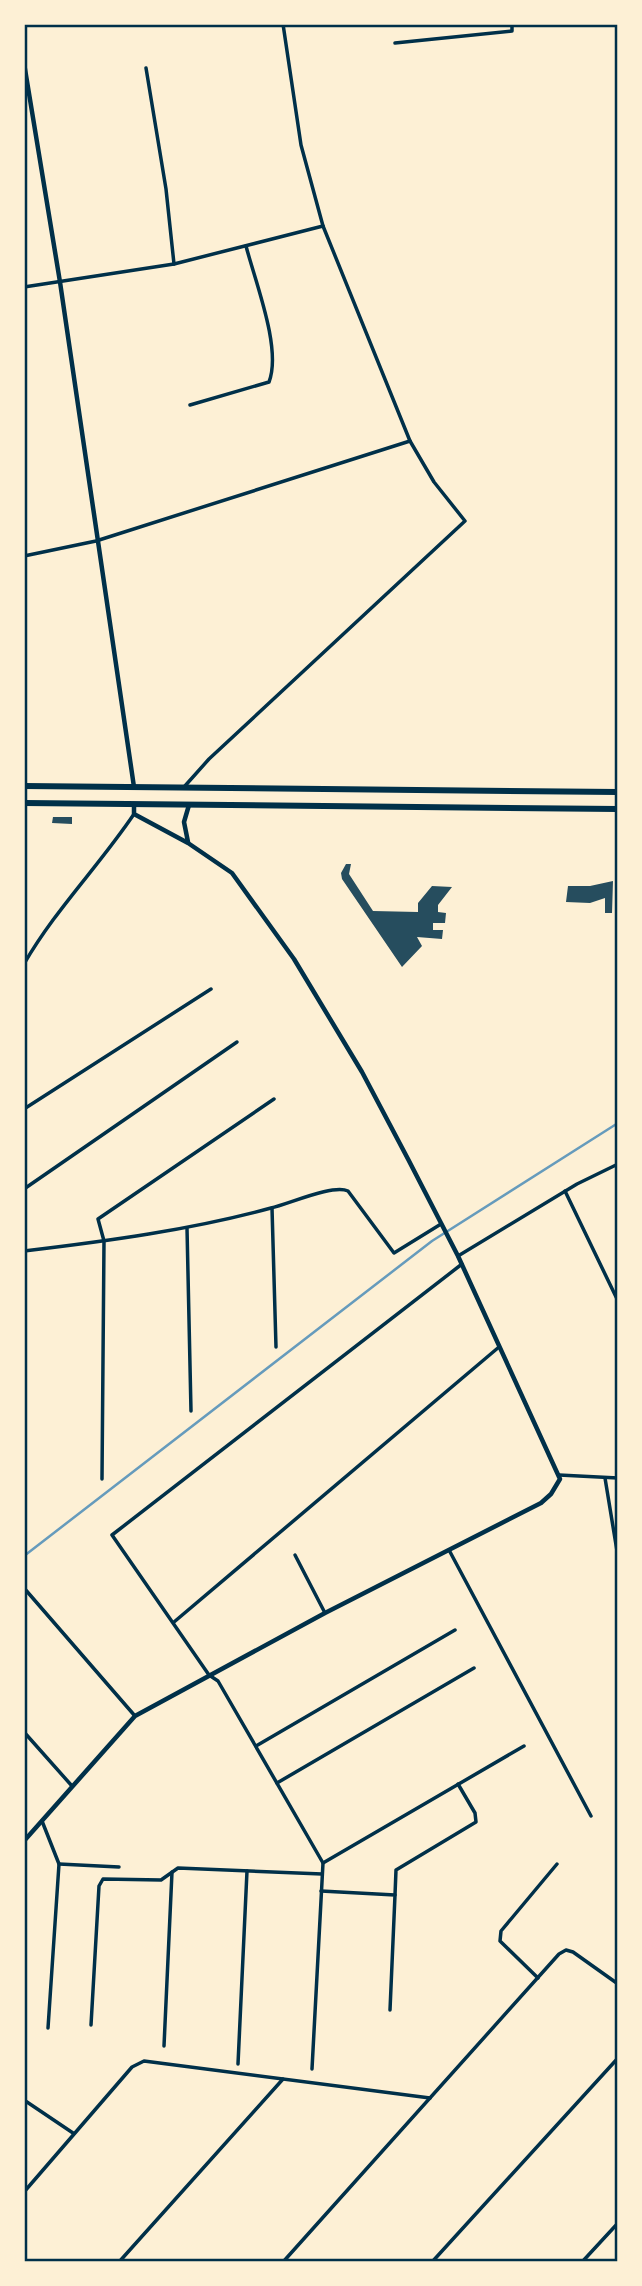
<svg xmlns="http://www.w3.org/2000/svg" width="642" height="2286" font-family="Ubuntu,sans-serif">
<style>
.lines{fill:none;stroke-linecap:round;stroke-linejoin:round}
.stream{stroke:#669bbc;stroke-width:2.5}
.building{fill:#264d5e}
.minor{stroke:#003049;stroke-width:3.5}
.tertiary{stroke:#003049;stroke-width:4.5}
.trunk{stroke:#003049;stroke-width:6}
.neatline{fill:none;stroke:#003049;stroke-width:2.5}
</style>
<rect width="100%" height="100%" fill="#fdf0d5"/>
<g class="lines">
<polyline class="stream" points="24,1556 432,1241 618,1123"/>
</g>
<g class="building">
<polygon points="53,817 72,817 72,824 52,823"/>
<polygon points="346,864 351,864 349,874 373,911 418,912 418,903 432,886 452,887 438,905 438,912 446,913 445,923 433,923 433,930 443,930 442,939 417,937 422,946 402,967 342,879 341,873"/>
<polygon points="613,881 612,913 605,913 605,898 590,903 566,902 568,886 590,886"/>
</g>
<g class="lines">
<g class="minor">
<polyline points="395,43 512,31 512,24"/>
<polyline points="146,68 166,189 174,264"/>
<polyline points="24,287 174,264 323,226"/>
<path d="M190 405 269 382C282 349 255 281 246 246"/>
<polyline points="24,556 96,541 410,441"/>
<polyline points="184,787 209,759 465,521 434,482 410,441 323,226 301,145 283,24"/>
<path d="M24 964C55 910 99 866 134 814"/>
<polyline points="24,1109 211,989"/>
<polyline points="24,1189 237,1042"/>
<polyline points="565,1191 618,1301"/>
<polyline points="272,1208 276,1347"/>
<polyline points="187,1228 191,1411"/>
<path d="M24 1251C108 1241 190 1230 271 1208 289 1204 333 1184 348 1191L394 1253 441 1224"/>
<polyline points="458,1256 577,1184 618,1164"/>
<polyline points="462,1264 112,1535 209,1675 218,1681 323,1863 524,1746"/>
<polyline points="559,1475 618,1478"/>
<polyline points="605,1478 618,1557"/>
<polyline points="102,1479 104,1241 98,1219 274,1099"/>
<polyline points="449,1550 591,1816"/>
<polyline points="295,1555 325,1613"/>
<polyline points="24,1588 135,1716"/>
<polyline points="174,1622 499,1347"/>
<polyline points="24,1732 72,1786"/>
<polyline points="256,1746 455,1630"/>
<polyline points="277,1783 474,1668"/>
<polyline points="42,1821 59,1864 48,2028"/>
<polyline points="59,1864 119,1867"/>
<polyline points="321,1891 395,1895 390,2010"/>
<polyline points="395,1895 396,1870 476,1822 475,1813 458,1784"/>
<polyline points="538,1978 500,1941 501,1931 557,1864"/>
<polyline points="91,2025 99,1886 103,1879 161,1880 178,1868 322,1874"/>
<polyline points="164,2046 172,1872"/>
<polyline points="238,2064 247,1871"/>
<polyline points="312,2069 323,1863"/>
<polyline points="24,2100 73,2133"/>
<polyline points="24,2192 132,2067 144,2061 430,2098"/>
<polyline points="119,2262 283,2079"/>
<polyline points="283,2262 559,1954 566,1950 573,1952 618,1984"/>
<polyline points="432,2262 618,2058"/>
<polyline points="582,2262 618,2223"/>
</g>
<g class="tertiary">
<polyline points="24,63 60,282 134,787"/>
<polyline points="188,842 184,822 189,805"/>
<polyline points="24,1841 135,1716 325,1613 541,1503 551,1494 560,1479 458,1256 408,1159 362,1072 294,959 232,873 188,843 134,814 134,804"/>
</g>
<g class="trunk">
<polyline points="24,786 618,792"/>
<polyline points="24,803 618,809"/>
</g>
</g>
<rect width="642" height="2286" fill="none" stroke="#fdf0d5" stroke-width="52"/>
<rect x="26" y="26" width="590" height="2234" class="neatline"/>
</svg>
